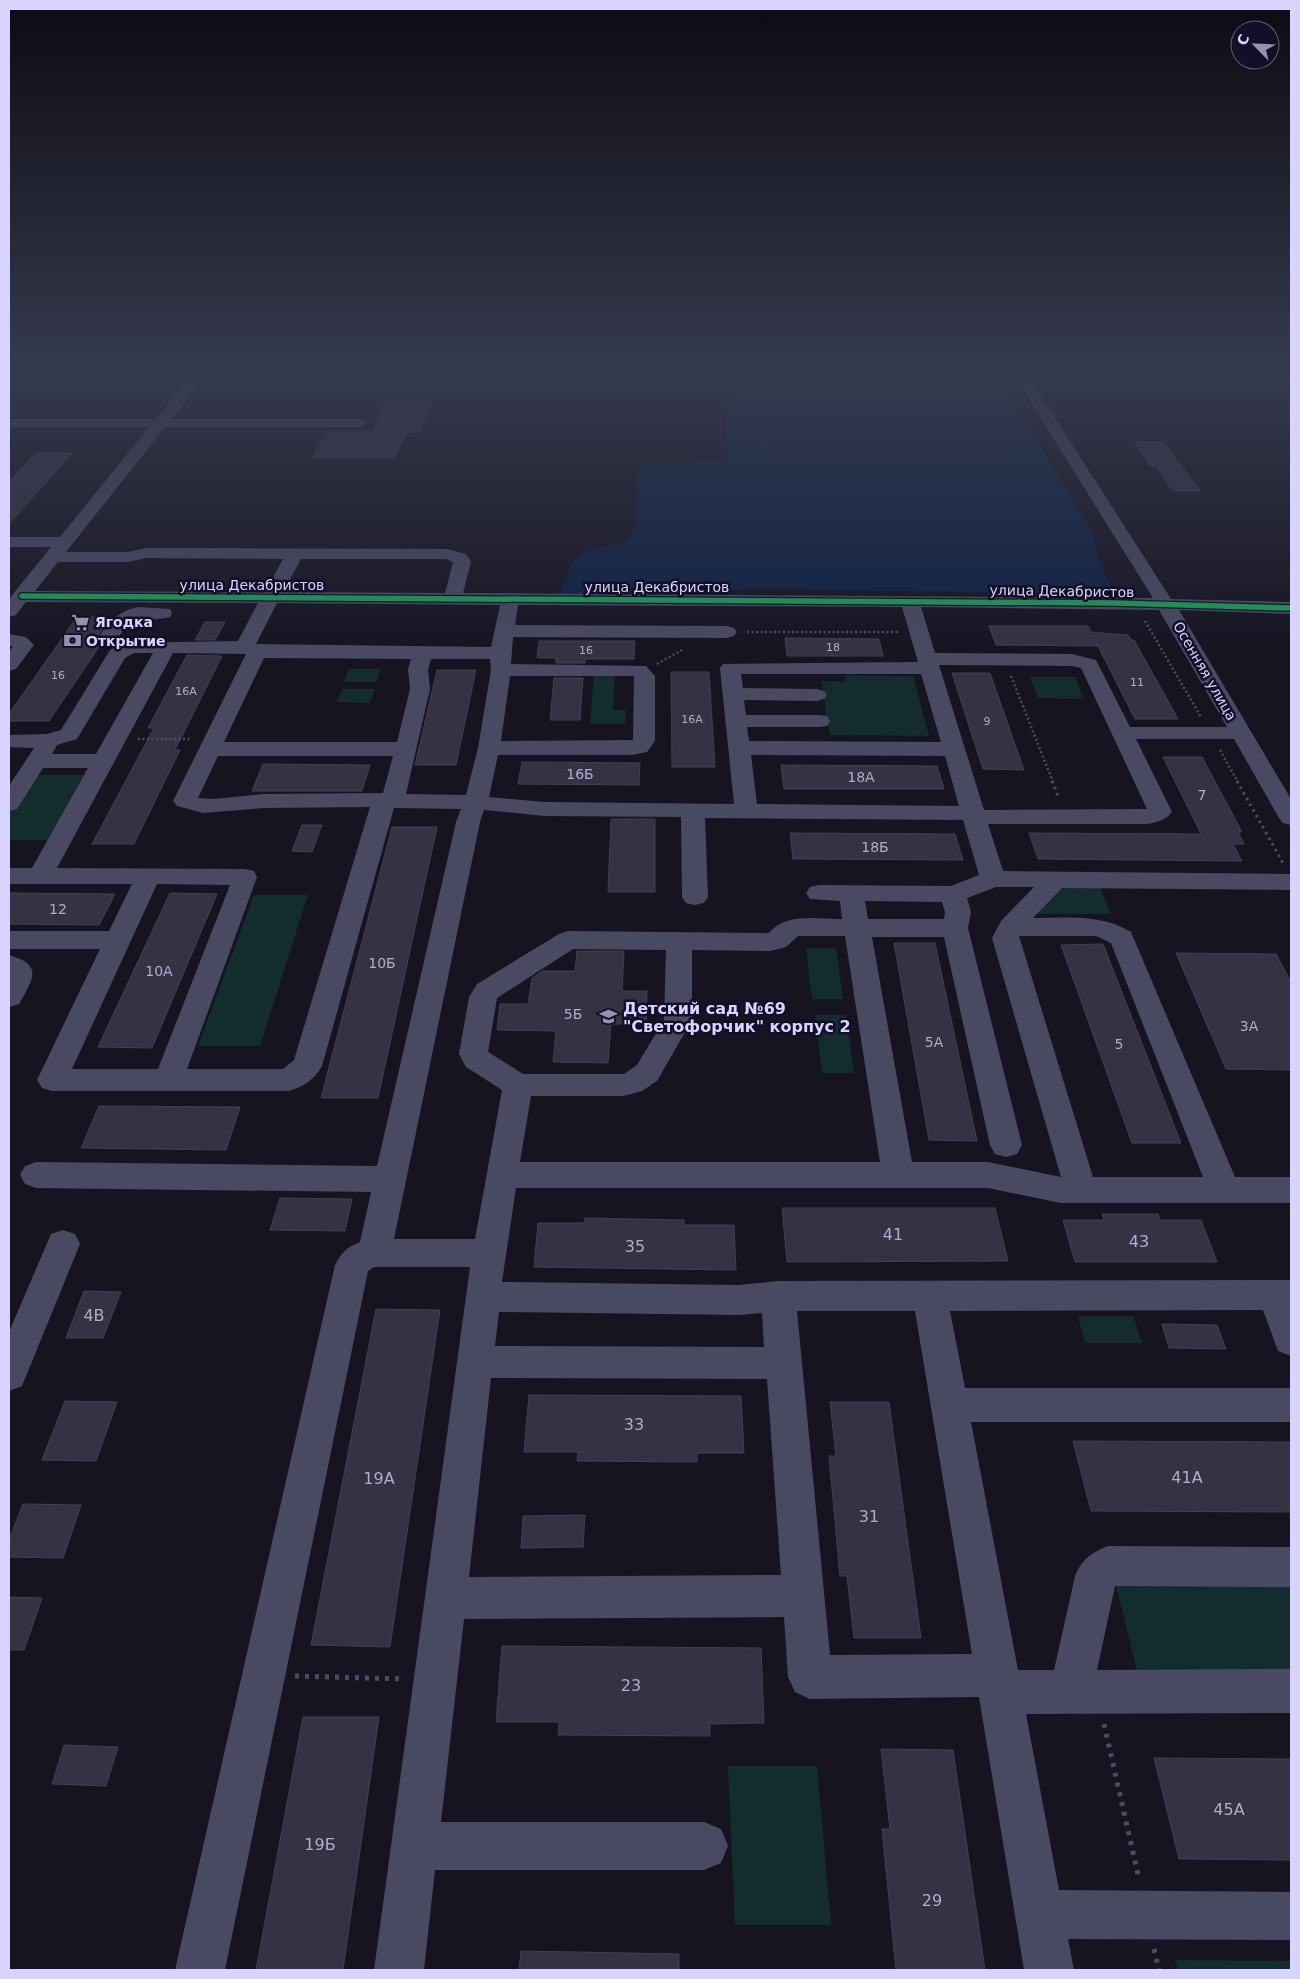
<svg xmlns="http://www.w3.org/2000/svg" width="1300" height="1979" font-family="'DejaVu Sans',sans-serif">
<style>
.green{fill:#132c2d}
.water{fill:#0d2144}
.building{fill:#343243;stroke:#433f54}
.lines{fill:none;stroke-linecap:round;stroke-linejoin:round}
.path-far2{stroke:#44505f;stroke-width:2.5;stroke-dasharray:2 2.5;stroke-linecap:butt}
.path-far1{stroke:#44505f;stroke-width:3;stroke-dasharray:2.5 4;stroke-linecap:butt}
.path{stroke:#44505f;stroke-width:5;stroke-dasharray:4 6;stroke-linecap:butt}
.minor{fill:#4a4962;fill-rule:evenodd}
.cycleway-casing{stroke:#130f26;stroke-width:8}
.cycleway{stroke:#1a9f57;stroke-width:5.5}
.labels{text-anchor:middle;stroke-width:5;stroke-linejoin:round;paint-order:stroke}
.far-number-label{font-size:11px;fill:#b0acd0}
.far-street-label{font-size:14px;fill:#d9d4ff;stroke:#130f26}
.far-poi-label{font-size:14px;font-weight:bold;fill:#d9d4ff;stroke:#130f26;text-anchor:start}
.number-label{font-size:14px;fill:#b0acd0}
.poi-label{font-size:16px;font-weight:bold;fill:#d9d4ff;stroke:#130f26;text-anchor:start}
.near-number-label{font-size:16px;fill:#b0acd0}
</style>
<rect width="100%" height="100%" fill="#161421"/>
<g class="green">
<polygon points="349,669 381,669 377,682 344,682"/>
<polygon points="594,673 615,673 613,710 626,710 625,724 590,724"/>
<polygon points="845,675 913,676 929,736 830,735 821,681 846,682"/>
<polygon points="1030,677 1075,677 1084,699 1038,698"/>
<polygon points="342,689 375,689 370,703 337,702"/>
<polygon points="32,775 90,775 52,840 9,840 9,812"/>
<polygon points="1060,885 1099,885 1111,914 1035,914"/>
<polygon points="254,895 308,895 260,1046 198,1046"/>
<polygon points="806,948 836,948 843,999 812,999"/>
<polygon points="815,1015 846,1015 854,1073 822,1073"/>
<polygon points="1078,1316 1133,1316 1142,1343 1085,1343"/>
<polygon points="1116,1586 1291,1586 1291,1675 1138,1675"/>
<polygon points="728,1766 817,1766 831,1925 735,1925"/>
<polygon points="1175,1960 1291,1961 1291,1970 1178,1970"/>
</g>
<path class="water" d="M746 374H962L1000 379 1092 532 1100 562 1115 594 754 589 664 594H561C576 539 582 557 628 540L636 520 638 474 641 463 686 464 728 458C727 440 723 410 732 394 736 386 743 382 746 374Z"/>
<g class="building">
<polygon points="386,403 431,403 420,432 407,432 394,458 312,458 328,432 373,432"/>
<polygon points="1135,442 1163,442 1201,491 1173,491 1156,466 1151,466"/>
<polygon points="36,453 72,453 9,524 9,482"/>
<polygon points="77,617 101,617 98,621 109,621 98,635 103,641 49,721 9,721 9,714"/>
<polygon points="205,622 225,622 215,640 195,640"/>
<polygon points="989,626 1088,626 1091,632 1128,635 1131,640 1134,640 1178,719 1135,719 1097,644 1098,646 996,645"/>
<polygon points="785,638 879,639 883,656 787,656"/>
<polygon points="539,641 635,641 634,659 585,659 585,663 556,663 556,658 537,658"/>
<polygon points="187,655 222,656 175,750 180,750 134,844 92,844 154,728 148,728"/>
<polygon points="437,670 476,670 456,765 415,765"/>
<polygon points="671,672 709,672 715,767 672,767"/>
<polygon points="952,673 990,673 1024,770 983,769"/>
<polygon points="554,678 583,678 580,720 550,720"/>
<polygon points="1163,757 1202,757 1242,832 1238,832 1244,844 1233,844 1242,861 1038,859 1029,833 1201,834"/>
<polygon points="522,762 640,763 639,785 518,784"/>
<polygon points="263,764 370,765 362,791 252,791"/>
<polygon points="781,765 937,766 944,789 784,789"/>
<polygon points="611,819 655,819 655,892 608,892"/>
<polygon points="302,825 322,825 312,852 292,851"/>
<polygon points="392,827 437,827 378,1098 321,1098"/>
<polygon points="790,833 955,834 963,860 793,859"/>
<polygon points="9,893 115,894 99,925 9,924"/>
<polygon points="170,893 217,894 152,1048 98,1047"/>
<polygon points="894,943 935,943 977,1141 929,1140"/>
<polygon points="1103,944 1181,1143 1132,1143 1061,945"/>
<polygon points="577,951 624,951 622,991 647,991 646,1024 611,1024 608,1063 553,1062 556,1031 497,1030 500,1004 528,1004 532,978 542,971 575,971"/>
<polygon points="1176,953 1276,954 1291,982 1291,1070 1226,1069"/>
<polygon points="99,1106 240,1107 226,1150 81,1148"/>
<polygon points="280,1198 352,1199 345,1231 270,1230"/>
<polygon points="782,1208 995,1208 1008,1261 787,1262"/>
<polygon points="1102,1214 1158,1214 1160,1220 1201,1220 1217,1262 1075,1262 1063,1220 1104,1220"/>
<polygon points="585,1218 684,1220 684,1225 734,1225 736,1270 534,1267 538,1223 584,1223"/>
<polygon points="84,1291 121,1292 103,1338 66,1338"/>
<polygon points="376,1309 440,1310 390,1647 311,1645"/>
<polygon points="1162,1324 1217,1325 1226,1349 1169,1348"/>
<polygon points="529,1395 741,1396 744,1453 697,1453 697,1462 577,1461 578,1452 524,1452"/>
<polygon points="65,1401 117,1402 96,1461 42,1460"/>
<polygon points="830,1402 889,1402 921,1638 854,1638 847,1576 840,1576 829,1456 836,1456"/>
<polygon points="1073,1441 1291,1442 1291,1512 1091,1511"/>
<polygon points="23,1504 81,1505 63,1558 9,1557 9,1540"/>
<polygon points="585,1515 583,1547 521,1548 523,1516"/>
<polygon points="9,1597 42,1598 24,1650 9,1650"/>
<polygon points="502,1646 761,1648 764,1723 710,1724 710,1736 558,1735 559,1722 496,1722"/>
<polygon points="303,1717 379,1717 343,1970 256,1970"/>
<polygon points="64,1745 118,1747 106,1786 52,1784"/>
<polygon points="881,1749 953,1750 985,1970 896,1970 882,1829 890,1829"/>
<polygon points="1154,1758 1291,1759 1291,1860 1179,1859"/>
<polygon points="521,1951 679,1954 679,1970 519,1970"/>
</g>
<g class="lines">
<g class="path-far2">
<polyline points="1145,621 1201,717"/>
<polyline points="747,632 898,632"/>
<polyline points="657,664 682,650"/>
<polyline points="1011,676 1053,782"/>
<polyline points="138,739 192,739"/>
<polyline points="1220,750 1238,782"/>
</g>
<g class="path-far1">
<polyline points="1052,781 1059,798"/>
<polyline points="1237,781 1283,863"/>
</g>
<g class="path">
<polyline points="295,1676 404,1679"/>
<polyline points="1104,1724 1139,1879"/>
<polyline points="1154,1949 1159,1970"/>
</g>
<g class="minor">
<path d="M193 374H207L172 419H360L367 423 360 427H165L66 552H128L146 548 447 549 466 554 471 562 463 593 1153 598 1013 374H1027L1171 599 1291 602V614L1179 610 1291 799V825L1283 823 1279 818 1234 739H1136L1172 812C1166 820 1157 822 1148 824H988L1003 871 1291 874V890L1062 888 1033 918C1067 918 1101 914 1131 932L1235 1177H1291V1203H1061L988 1188H516L502 1282 739 1285 778 1281 1291 1280V1356L1278 1351 1263 1310 950 1311 965 1388H1291V1422H971L1018 1670H1054L1075 1576C1082 1559 1091 1553 1108 1546L1291 1547V1587L1115 1586 1097 1670 1291 1669V1713L1026 1714 1059 1890 1291 1892V1940L1068 1939 1074 1970H1024L979 1697 810 1699 795 1692 788 1677 784 1617 464 1619 441 1822H704L721 1829 728 1846 721 1863 704 1870H435L424 1970H374L470 1267H374L368 1271 225 1970H175L335 1265C341 1253 347 1247 360 1242L371 1192 36 1188 25 1184 20 1175 25 1166 36 1162 377 1166 456 822 461 809 394 808 322 1066C315 1079 303 1087 289 1091H52L42 1088 37 1080 100 949H9V931H109L132 884H9V868H32L88 768H43L17 809 9 811V786L34 748 9 747V735L47 734 61 730 110 650 123 643 238 641 258 603 26 602 16 615 9 617V599L51 547H9V537H60L149 427H9V419H156ZM146 558 283 559 265 592 35 591 58 562H128ZM301 559H446L453 562 445 593 283 592ZM277 603 500 605 491 647 256 644ZM518 605 902 607 918 662 723 664 720 668 734 804 545 802 489 797 498 755H632L647 752 655 741V676L646 666 511 664 513 637 727 638 734 636 737 632 734 628 727 626 515 625ZM921 607 1159 610 1227 727H1130L1096 660 1072 654 935 653ZM134 653H153L96 754H52L57 745 77 739 125 658ZM173 653 246 654 173 801 177 806 203 813 264 808 370 807 294 1060 283 1069H187L257 877 254 871 245 869 57 868ZM264 658 411 659 408 669 410 689 397 742H224ZM431 659H490L491 670 478 748 466 795 406 794 430 689 428 669ZM939 665 1072 666 1081 668 1147 809 984 810ZM741 674H921L941 742 749 741 747 727H819L827 726 830 721 827 716 819 715H746L744 700 817 701 824 699 827 695 824 691 817 689 743 688ZM510 676H634L633 740 501 741ZM751 755 945 756 959 806 757 804ZM218 756H393L383 793 264 794 213 799 198 798ZM484 810 545 816 681 817 682 897 686 903 695 905 704 903 708 897 705 818 963 820 979 875 951 886 819 885 810 887 806 893 810 899 840 901 842 919C818 919 786 912 769 933L568 931 559 934 477 984 469 997 459 1054 466 1067 502 1090 475 1239H394L480 822ZM157 884 230 885 158 1069H72ZM996 887H1034L1001 921 992 938 1061 1177 988 1162H912L872 937H944L990 1145 995 1154 1006 1157 1017 1154 1022 1145 968 928 971 912 967 898ZM865 901 942 902 945 912 944 919H868ZM798 936H845L880 1162H520L531 1096H623L642 1091 657 1081 692 1020V950L771 951 786 947ZM1019 936H1096L1111 943 1203 1177H1093ZM573 949 666 950 664 1020 637 1065 624 1074H523L488 1052 497 998ZM797 1311H915L972 1654 830 1655ZM499 1312 739 1315 762 1313 764 1347 495 1346ZM491 1378 767 1379 781 1575 469 1577Z"/>
<polygon points="1279,374 1291,374 1291,383 1286,382"/>
<path d="M138 607 170 609 172 613 170 617C141 624 138 610 117 639H103L100 635C111 620 119 611 138 607Z"/>
<polygon points="9,634 26,637 34,645 16,669 9,671 9,652 13,646 9,646"/>
<path d="M9 955C44 965 33 979 19 1004L9 1007Z"/>
<polygon points="63,1230 75,1234 80,1244 22,1386 9,1391 9,1332 51,1234"/>
</g>
<defs>
<polyline id="cycleway" points="22,596 1115,603 1291,608"/>
</defs>
<use href="#cycleway" class="cycleway-casing"/>
<use href="#cycleway" class="cycleway"/>
</g>
<linearGradient id="sky" x2="0" y2="1"><stop stop-color="#0c0b12"/><stop offset="0.57" stop-color="#363a4e"/><stop offset="1" stop-color="#363a4e" stop-opacity="0"/></linearGradient>
<rect width="1300" height="651" fill="url(#sky)"/>
<defs>
<symbol id="supermarket-bare" viewBox="-9 -9 18 18"><path d="M-6-5.5h2.5l.6 2H6L4.5 2H-2.5L-4.4-4H-6ZM-1.5 3.2a1.3 1.3 0 1 0 .1 0ZM3 3.2a1.3 1.3 0 1 0 .1 0Z" fill="#9591b1" stroke="#130f26" stroke-width="2.5" paint-order="stroke"/></symbol>
<symbol id="bank-bare" viewBox="-9 -9 18 18"><path d="M-6-4H6V4H-6ZM0-2.3a2.3 2.3 0 1 0 0 4.6a2.3 2.3 0 1 0 0-4.6Z" fill="#9591b1" stroke="#130f26" stroke-width="2.5" paint-order="stroke"/></symbol>
<symbol id="school-bare" viewBox="-9 -9 18 18"><path d="M0-5L7-2L0 1L-7-2ZM-4 1L0 2.5L4 1V4Q0 6-4 4Z" fill="#9591b1" stroke="#130f26" stroke-width="2.5" paint-order="stroke"/></symbol>
</defs>
<g fill-rule="evenodd">
<use href="#supermarket-bare" x="68" y="610" width="25" height="25"/>
<use href="#bank-bare" x="60" y="628" width="25" height="25"/>
<use href="#school-bare" x="596" y="1004" width="25" height="25"/>
</g>
<g class="labels">
<g class="far-number-label">
<text x="833" y="651">18</text>
<text x="586" y="654">16</text>
<text x="58" y="679">16</text>
<text x="1137" y="686">11</text>
<text x="186" y="695">16А</text>
<text x="692" y="723">16А</text>
<text x="987" y="725">9</text>
</g>
<g class="far-street-label">
<text x="252" y="590">улица Декабристов</text>
<text x="657" y="592">улица Декабристов</text>
<text transform="translate(1062 591) rotate(1)" y="5">улица Декабристов</text>
<text transform="translate(1205 671) rotate(60)" y="5">Осенняя улица</text>
</g>
<g class="far-poi-label">
<text x="95" y="627">Ягодка</text>
<text x="86" y="646">Открытие</text>
</g>
<g class="number-label">
<text x="580" y="779">16Б</text>
<text x="861" y="782">18А</text>
<text x="1202" y="800">7</text>
<text x="875" y="852">18Б</text>
<text x="58" y="914">12</text>
<text x="382" y="968">10Б</text>
<text x="159" y="976">10А</text>
<text x="573" y="1019">5Б</text>
<text x="1249" y="1031">3А</text>
<text x="934" y="1047">5А</text>
<text x="1119" y="1049">5</text>
</g>
<g class="poi-label">
<text x="623" y="1014">Детский сад №69<tspan x="623" dy="18">"Светофорчик" корпус 2</tspan></text>
</g>
<g class="near-number-label">
<text x="893" y="1240">41</text>
<text x="1139" y="1247">43</text>
<text x="635" y="1252">35</text>
<text x="94" y="1321">4В</text>
<text x="634" y="1430">33</text>
<text x="1187" y="1483">41А</text>
<text x="379" y="1484">19А</text>
<text x="869" y="1522">31</text>
<text x="631" y="1691">23</text>
<text x="1229" y="1815">45А</text>
<text x="320" y="1850">19Б</text>
<text x="932" y="1906">29</text>
</g>
</g>
<rect width="1300" height="1979" fill="none" stroke="#d9d4ff" stroke-width="20"/>
<g transform="translate(1255 45) rotate(294)"><circle r="24" fill="#130f26" stroke="#625e7d"/>
<path d="M0-4L9 19L0 12L-9 19Z" fill="#9591b1"/>
<text y="-8" font-size="14" font-weight="bold" text-anchor="middle" fill="#d9d4ff">С</text>
</g>
</svg>
